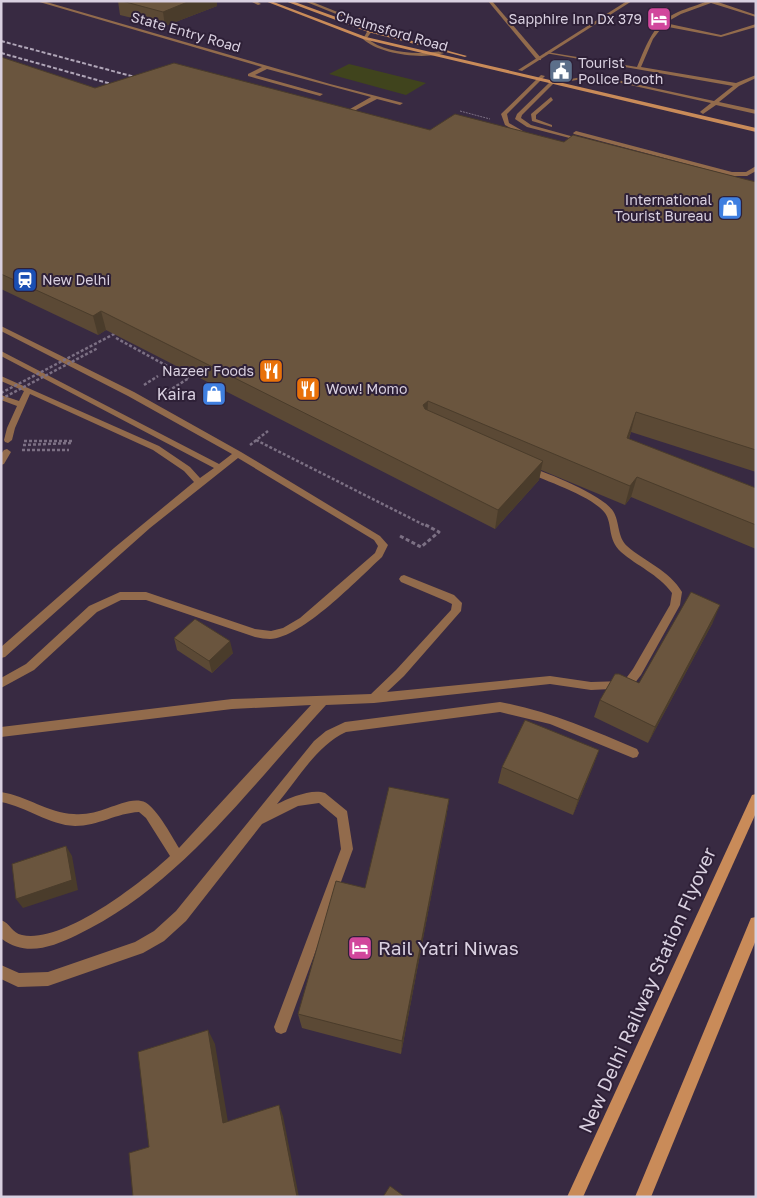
<svg xmlns="http://www.w3.org/2000/svg" width="757" height="1198" font-family="'Golos Text',sans-serif">
<style>
.green{fill:#40441d}
.lines{fill:none;stroke-linecap:round;stroke-linejoin:round}
.path-far2{stroke:#7c7084;stroke-width:1;stroke-dasharray:2 1;stroke-linecap:butt}
.path-far1{stroke:#7c7084;stroke-width:2.5;stroke-dasharray:3 2;stroke-linecap:butt}
.path{stroke:#7c7084;stroke-width:3;stroke-dasharray:4 2.5;stroke-linecap:butt}
.service{fill:#926b4c;fill-rule:evenodd}
.minor{fill:#926b4c;fill-rule:evenodd}
.tertiary{fill:#926b4c;fill-rule:evenodd}
.secondary{fill:#c98b59;fill-rule:evenodd}
.rail{stroke:#b0a6b8;stroke-width:2;stroke-dasharray:4 2;stroke-linecap:butt}
.path-bridge{stroke:#7c7084;stroke-width:2.5;stroke-dasharray:3 2;stroke-linecap:butt}
.wall{fill:#5b4935}
.shaded-wall{fill:#4a3c2b}
.building{fill:#6a553e;stroke:#4a3c2b}
.labels{text-anchor:middle;stroke-width:4;stroke-linejoin:round;paint-order:stroke}
.far-poi-label{font-size:14px;fill:#d9d0e0;stroke:#2e2037;text-anchor:end}
.far-street-label{font-size:14px;fill:#d9d0e0;stroke:#2e2037}
.poi-label{font-size:16px;fill:#d9d0e0;stroke:#2e2037;text-anchor:end}
.near-poi-label{font-size:19px;fill:#d9d0e0;stroke:#2e2037;text-anchor:start}
.near-street-label{font-size:19px;fill:#d9d0e0;stroke:#2e2037}
</style>
<rect width="100%" height="100%" fill="#382a42"/>
<polygon class="green" points="349,64 426,83 406,95 329,74"/>
<g class="lines">
<polyline class="path-far2" points="460,111 490,119"/>
<g class="path-far1">
<polyline points="116,338 189,378 162,395"/>
<polyline points="144,385 158,376"/>
<polyline points="256,440 426,526"/>
<polyline points="24,441 73,441"/>
<polyline points="23,445 72,443"/>
<polyline points="250,445 268,431"/>
<polyline points="22,450 69,450"/>
</g>
<polyline class="path" points="400,536 421,547 439,532 424,524"/>
<g class="service">
<polygon points="36,1 43,1 330,84 403,103 400,105 377,99 354,111 350,111 350,109 371,97 267,69 255,75 323,94 320,96 248,76 248,74 262,67"/>
<path d="M368 30 372 31 367 38C385 55 425 55 447 50L449 51C429 61 380 55 363 39Z"/>
<polygon points="541,75 545,76 507,114 509,123 528,134 523,135 505,125 501,114"/>
<polygon points="550,82 554,83 522,115 521,118 531,125 585,140 585,142 527,127 515,119 517,114"/>
<polygon points="551,97 553,100 536,115 536,119 552,125 552,127 532,121 531,114"/>
<polygon points="576,131 732,172 746,172 756,166 756,171 747,176 732,176 574,134 573,133"/>
<path d="M1 326 134 392 241 452 380 536 388 545 382 557C358 579 302 638 270 639 266 639 260 638 255 637L146 600H121L97 612 34 670 1 688V678L26 664 89 606 120 592H146L255 629 271 631 283 628 300 618 375 553 378 546 374 540 238 458 150 528 5 657 1 658V647L114 548 194 482 184 471 153 450 30 394 15 428 12 440 8 443 5 442 4 440 7 428 17 406 1 400V395L19 401 24 391 1 381V376L159 446 190 467 200 478 214 468 1 356V351L219 464 232 454 128 396 1 331Z"/>
<polygon points="7,449 11,452 4,464 1,465 1,454 4,450"/>
<path d="M529 467C548 473 603 495 613 511 620 522 617 537 627 546 645 562 669 570 682 592L680 605 641 675 631 688 591 690 550 684 374 703 326 705C250 787 180 886 77 935 52 947 26 957 2 939L1 920C10 923 12 933 22 935 63 944 141 883 170 856L146 818 139 812C117 813 98 826 75 826 49 825 27 807 1 802V792C27 796 48 813 74 814 86 815 97 812 108 808 118 805 130 799 141 801 154 802 172 837 179 848L311 705 232 709 1 737V727L232 699 371 694 396 670 451 610 452 604 446 601 401 582 399 579 401 576 404 575 454 595 462 603 461 611 404 676 387 692 550 676 591 682 624 681 633 669 670 605 672 593C658 574 637 566 621 552 607 539 613 525 605 513 592 496 546 481 526 472L525 470 526 468Z"/>
<path d="M500 702C548 711 592 730 637 749L639 753 637 757 633 758 550 724 500 712 346 732C316 746 298 779 277 804 289 798 312 788 325 793L347 811 353 849 286 1032 281 1034 276 1032 274 1027 341 849 337 818 319 803 298 806 262 824 186 921 164 941 143 953 48 986 18 987 1 979V965L19 973 48 972 135 942 154 931 176 911 314 741 326 731 345 722Z"/>
</g>
<g class="minor">
<polygon points="250,1 256,1 261,4 258,5"/>
<polygon points="304,1 310,1 345,15 341,16"/>
<polygon points="488,1 492,1 541,58 541,60 537,60"/>
<path d="M707 1H715L756 15V17L711 3 681 14 665 23 721 35 756 24V27L721 37 663 26 653 39 641 67 736 83 756 75V78L739 86 719 102 756 110V114L716 105 703 114 700 112 701 111 711 103 594 77 565 82V80L594 75 714 101 733 86 545 53 547 52 637 67C647 44 653 23 678 12 687 8 699 5 707 1Z"/>
</g>
<polygon class="tertiary" points="627,1 632,1 522,71 518,70"/>
<g class="secondary">
<polygon points="265,1 271,1 366,37 756,128 756,132 363,39"/>
<polygon points="285,1 292,1 372,30 467,56 465,57 368,32"/>
<polygon points="756,794 756,813 583,1197 567,1197 752,795"/>
<polygon points="756,917 756,940 651,1197 635,1197 751,918"/>
</g>
<g class="rail">
<polyline points="1,41 146,80"/>
<polyline points="1,53 122,87"/>
</g>
<g class="path-bridge">
<polyline points="1,393 116,333"/>
<polyline points="1,399 98,348"/>
</g>
</g>
<g class="wall">
<polygon points="118,1 217,1 217,6 165,26 120,15"/>
<polygon points="1,57 95,88 430,130 564,142 756,182 756,472 631,432 629,439 756,488 756,549 631,497 625,505 541,470 539,480 495,529 106,330 98,335 1,289"/>
<polygon points="713,622 648,743 594,717 600,700 639,683"/>
<polygon points="174,638 233,653 212,673 177,650"/>
<polygon points="599,750 593,766 573,815 498,783 502,767"/>
<polygon points="449,799 446,818 401,1054 302,1028 298,1014 365,888"/>
</g>
<g class="shaded-wall">
<polygon points="190,1 217,1 217,6 165,26 163,12"/>
<polygon points="101,311 106,330 98,335 93,316"/>
<polygon points="428,401 427,420 423,405"/>
<polygon points="636,412 631,432 622,458 627,438"/>
<polygon points="543,461 539,480 495,529 498,510"/>
<polygon points="637,477 631,497 625,505 630,486"/>
<polygon points="720,605 713,622 648,743 655,727"/>
<polygon points="230,641 233,653 212,673 209,661"/>
<polygon points="599,750 593,766 573,815 578,800"/>
<polygon points="449,799 446,818 401,1054 402,1041"/>
<polygon points="66,846 72,856 78,890 23,908 16,899"/>
<polygon points="208,1030 215,1044 230,1134 223,1123"/>
<polygon points="279,1105 283,1116 299,1197 297,1197"/>
</g>
<g class="building">
<polygon points="122,1 190,1 163,12"/>
<polygon points="1,57 95,88 174,63 430,130 455,114 564,142 573,135 756,182 756,192 755,193 756,193 756,450 636,412 627,438 756,488 756,525 637,477 630,486 428,401 423,405 425,409 543,461 498,510 101,311 93,316 1,274"/>
<polygon points="691,592 720,605 655,727 600,700 615,674 619,674 639,683"/>
<polygon points="195,619 230,641 209,661 174,638"/>
<polygon points="525,720 599,750 578,800 502,767"/>
<polygon points="389,787 449,799 402,1041 298,1014 336,881 365,888"/>
<polygon points="66,846 72,880 16,899 12,864"/>
<polygon points="208,1030 223,1123 279,1105 297,1197 133,1197 129,1153 149,1147 138,1052"/>
<polygon points="390,1186 405,1197 383,1197"/>
</g>
<defs>
<symbol id="hotel-square" viewBox="-11 -11 22 22"><rect x="-9" y="-9" width="18" height="18" rx="4" fill="#d1479c" stroke="#2e2037"/><path d="M-6-4.5h1.5V1H6V5H4.5V3h-9V5H-6ZM-4 0a1.8 1.8 0 1 1 3.6 0ZM.5 0V-2.5h3Q6-2.5 6 0Z" fill="#fff"/></symbol>
<symbol id="civic-square" viewBox="-11 -11 22 22"><rect x="-9" y="-9" width="18" height="18" rx="4" fill="#5c6f8a" stroke="#2e2037"/><path d="M-.6-6.5H3V-4.5H.6V-3L4-1V1h2V6H-6V1h2V-1L-.6-3ZM-1.2 2.5V6h2.4V2.5Z" fill="#fff"/></symbol>
<symbol id="shop-square" viewBox="-11 -11 22 22"><rect x="-9" y="-9" width="18" height="18" rx="4" fill="#3f7fe0" stroke="#2e2037"/><path d="M-5-2.5h2.3a2.7 3.5 0 0 1 5.4 0H5L5.5 6h-11ZM-1.5-2.5h3a1.5 2.3 0 0 0-3 0Z" fill="#fff"/></symbol>
<symbol id="station-square" viewBox="-11 -11 22 22"><rect x="-9" y="-9" width="18" height="18" rx="4" fill="#1a4fb4" stroke="#2e2037"/><path d="M-3-6H3Q5-6 5-4V2Q5 4 3 4L4.5 6H3L1.5 4h-3L-3 6H-4.5L-3 4Q-5 4-5 2V-4Q-5-6-3-6ZM-3.5-4v3h7v-3ZM-3.5 1v1.5H-2V1ZM2 1v1.5H3.5V1Z" fill="#fff"/></symbol>
<symbol id="restaurant-square" viewBox="-11 -11 22 22"><rect x="-9" y="-9" width="18" height="18" rx="4" fill="#e8710a" stroke="#2e2037"/><path d="M-5-6h1v4h1v-4h1v4h1v-4h1v5L-1.5 .5V6h-2V.5L-5-1ZM5-6V6H3V1.5H1.5Q1.5-4 5-6Z" fill="#fff"/></symbol>
</defs>
<g fill-rule="evenodd">
<use href="#hotel-square" x="645" y="5" width="28" height="28"/>
<use href="#civic-square" x="547" y="57" width="28" height="28"/>
<use href="#shop-square" x="716" y="194" width="28" height="28"/>
<use href="#station-square" x="11" y="266" width="28" height="28"/>
<use href="#restaurant-square" x="257" y="357" width="28" height="28"/>
<use href="#restaurant-square" x="294" y="375" width="28" height="28"/>
<use href="#shop-square" x="200" y="380" width="28" height="28"/>
<use href="#hotel-square" x="346" y="934" width="28" height="28"/>
</g>
<g class="labels">
<g class="far-poi-label">
<text x="642" y="24">Sapphire Inn Dx 379</text>
<text x="578" y="68" text-anchor="start">Tourist<tspan x="578" dy="16">Police Booth</tspan></text>
<text x="712" y="205">International<tspan x="712" dy="16">Tourist Bureau</tspan></text>
<text x="42" y="285" text-anchor="start">New Delhi</text>
<text x="254" y="376">Nazeer Foods</text>
<text x="326" y="394" text-anchor="start">Wow! Momo</text>
</g>
<g class="far-street-label">
<text transform="translate(392 31) rotate(16)" y="5">Chelmsford Road</text>
<text transform="translate(186 32) rotate(16)" y="5">State Entry Road</text>
</g>
<g class="poi-label">
<text x="196" y="400">Kaira</text>
</g>
<g class="near-poi-label">
<text x="378" y="955">Rail Yatri Niwas</text>
</g>
<g class="near-street-label">
<text transform="translate(647 990) rotate(-66)" y="7">New Delhi Railway Station Flyover</text>
</g>
</g>
<rect width="757" height="1198" fill="none" stroke="#d9d0e0" stroke-width="5"/>
</svg>
